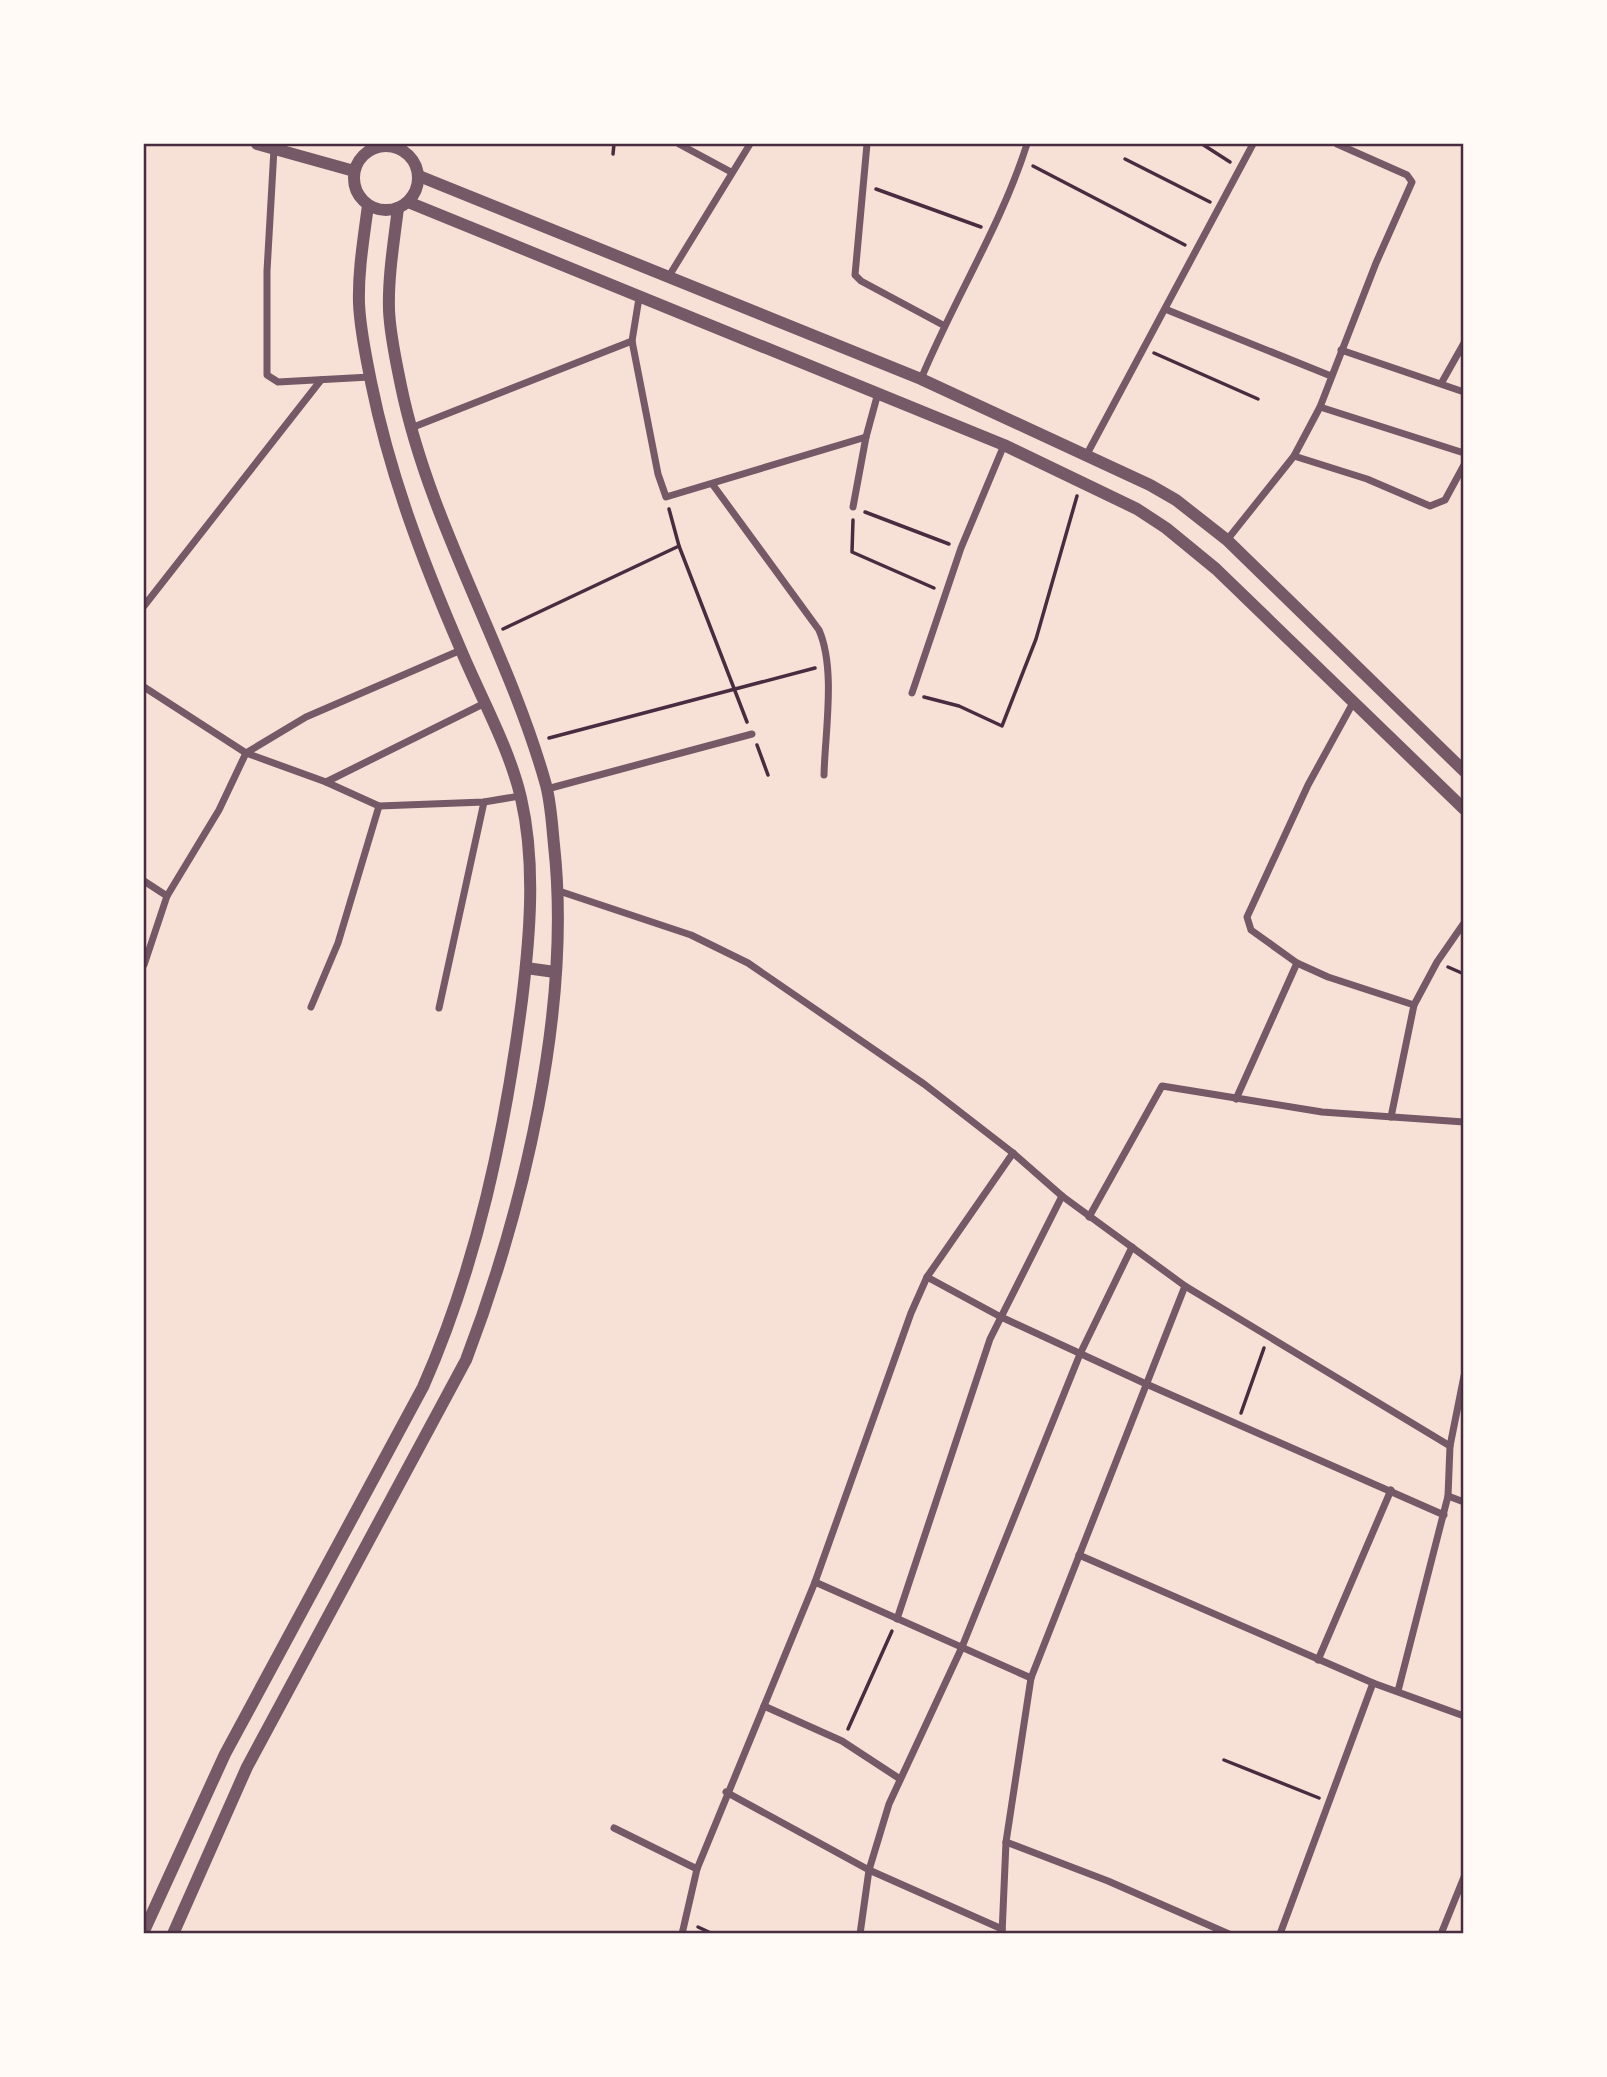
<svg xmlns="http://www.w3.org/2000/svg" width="1607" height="2077" font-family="Mulish,sans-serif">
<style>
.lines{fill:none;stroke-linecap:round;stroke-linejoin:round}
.path{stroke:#4a2c40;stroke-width:3.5}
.minor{stroke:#755966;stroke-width:7}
.tertiary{stroke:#755966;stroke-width:12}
.neatline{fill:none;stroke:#4a2c40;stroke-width:2.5}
</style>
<rect width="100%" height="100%" fill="#f7e1d7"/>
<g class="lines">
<g class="path">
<polyline points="1202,144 1230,162"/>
<polyline points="613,154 614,144"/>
<polyline points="1125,159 1210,202"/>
<polyline points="1033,166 1185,245"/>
<polyline points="876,189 981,227"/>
<polyline points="1154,353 1258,399"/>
<polyline points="669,509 679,546 747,722"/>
<polyline points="865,512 949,544"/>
<polyline points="853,520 852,552 934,588"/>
<polyline points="503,629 679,546"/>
<polyline points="924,697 959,706 1002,726 1036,639 1077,496"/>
<polyline points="549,738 815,668"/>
<polyline points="757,745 768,775"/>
<polyline points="1448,967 1464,974"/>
<polyline points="1241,1413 1264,1348"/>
<polyline points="848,1729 892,1631"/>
<polyline points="1224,1760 1319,1798"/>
<polyline points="698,1927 713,1934"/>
</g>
<g class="minor">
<polyline points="679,144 731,172"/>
<polyline points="867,144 855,275 861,281 943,325"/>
<polyline points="274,149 267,271 267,375 278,382 370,377"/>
<polyline points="669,276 750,144"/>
<polyline points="639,298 632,341 658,474 666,497 866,437"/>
<polyline points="1165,309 1331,376"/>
<polyline points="1341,350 1464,392"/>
<path d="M921 379C954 299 1001 226 1027 144"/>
<polyline points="1442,382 1464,343"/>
<polyline points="1320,407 1464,453"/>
<polyline points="411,428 632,341"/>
<polyline points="1087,454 1253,144"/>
<polyline points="1294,456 1367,479 1430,506 1445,500 1464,465"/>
<path d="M713 485 819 630C836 669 825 732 824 775"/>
<polyline points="853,507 866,437 878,393"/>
<polyline points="1227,540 1294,456 1320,407 1376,263 1412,182 1407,175 1337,144"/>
<polyline points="144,606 321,380"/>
<polyline points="144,687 246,753 326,782 379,806 484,802 520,796"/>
<polyline points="912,693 961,548 1004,445"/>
<polyline points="326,782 485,703"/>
<polyline points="547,789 752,734"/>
<polyline points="144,881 167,896"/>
<polyline points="559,891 691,935 748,963 924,1084 1013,1153 1062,1196 1185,1286 1450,1446"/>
<polyline points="1297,963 1251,930 1247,917 1308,785 1354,701"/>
<polyline points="144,965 167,896 219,810 246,753 306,717 461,650"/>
<polyline points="311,1007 338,943 379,806"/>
<polyline points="439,1008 484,802"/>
<polyline points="1236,1099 1297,963 1328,977 1414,1005"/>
<polyline points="1391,1117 1414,1005 1437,962 1464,923"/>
<polyline points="1089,1217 1162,1086 1322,1112 1464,1122"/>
<polyline points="927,1277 999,1316 1144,1383 1444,1515"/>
<polyline points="1448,1496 1450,1446 1464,1376"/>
<polyline points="1079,1555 1373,1683"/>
<polyline points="815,1582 1031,1678"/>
<polyline points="897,1619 990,1339 1062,1196"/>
<polyline points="1318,1660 1391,1490"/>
<polyline points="1398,1691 1448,1496 1464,1502"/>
<polyline points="764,1706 842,1741 900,1779"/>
<polyline points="726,1792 869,1870 1002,1929"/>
<polyline points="614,1828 697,1869"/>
<polyline points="1006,1842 1108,1881 1229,1934"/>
<polyline points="682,1934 697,1869 815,1582 911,1313 927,1277 1013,1153"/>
<polyline points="860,1934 869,1870 889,1804 962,1647 1080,1354 1132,1247"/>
<polyline points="1002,1934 1006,1842 1031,1678 1185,1286"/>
<polyline points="1280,1934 1373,1683 1464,1716"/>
<polyline points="1441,1934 1464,1877"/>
</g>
<g class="tertiary">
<polyline points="257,144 354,171"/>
<circle cx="386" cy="178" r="32"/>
<polyline points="419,176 921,379 1150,485 1176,500 1227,540 1464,771"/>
<polyline points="408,202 1004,445 1137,509 1166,528 1216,569 1464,809"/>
<polyline points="526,968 555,972"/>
<path d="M144 1931 225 1754 423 1387C477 1265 505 1132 522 1000 530 935 536 863 521 798 509 747 481 698 461 650 423 562 390 476 371 382 366 356 360 330 359 303 358 270 364 237 368 205"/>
<path d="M173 1934 247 1767 466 1360C524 1208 572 1007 554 845 552 825 551 804 546 785 508 649 430 526 401 386 396 361 390 335 389 310 388 276 394 241 398 208"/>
</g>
</g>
<rect width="1607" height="2077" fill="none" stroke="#fffaf5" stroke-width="290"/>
<rect x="145" y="145" width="1317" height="1787" class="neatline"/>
</svg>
